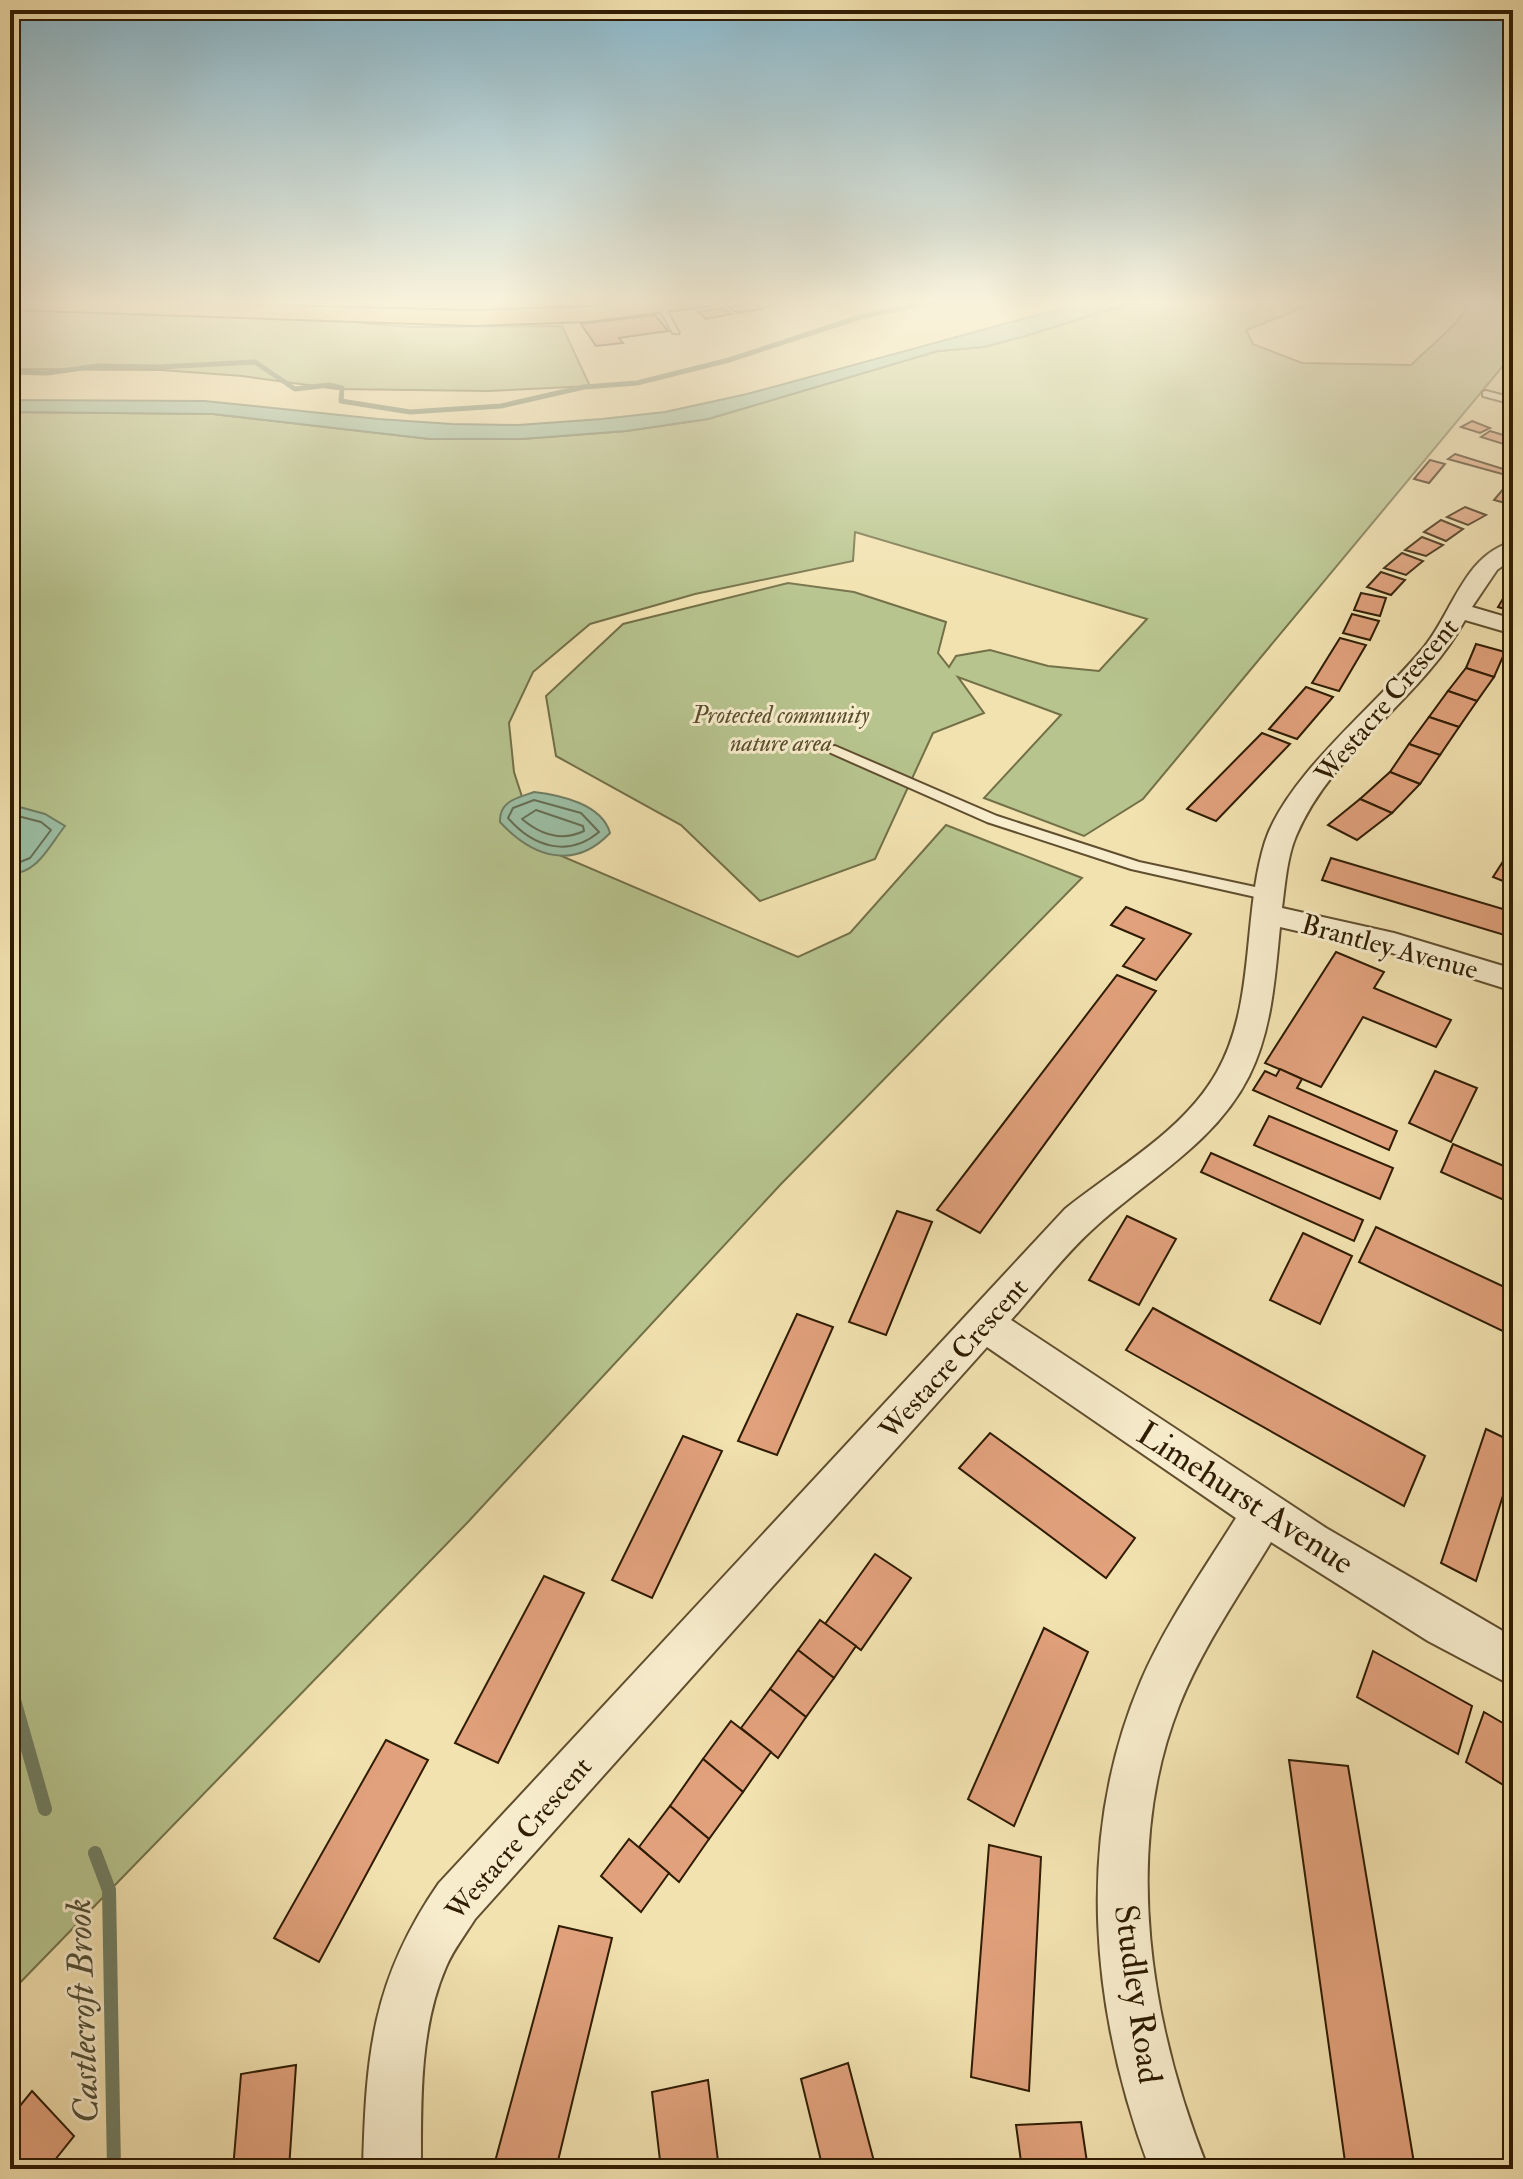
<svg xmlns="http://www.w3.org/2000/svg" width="1523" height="2179" font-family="'IM FELL Double Pica',serif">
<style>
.green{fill:#b7c48e;stroke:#737048;stroke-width:2}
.water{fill:#9cbfa5;stroke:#707e64;stroke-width:2}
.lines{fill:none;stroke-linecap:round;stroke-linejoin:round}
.shore{stroke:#666e54;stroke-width:2}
.stream-far1{stroke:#707e64;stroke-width:5}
.stream{stroke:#707e64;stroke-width:14}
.building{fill:#e1a17c;stroke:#2f1c02;stroke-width:2}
.service-casing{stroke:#604e2e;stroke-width:4}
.minor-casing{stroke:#604e2e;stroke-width:4}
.trunk-casing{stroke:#2f1c02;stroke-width:4}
.service{fill:#f7eccc;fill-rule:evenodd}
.minor{fill:#f7eccc;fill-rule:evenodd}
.trunk{fill:#e9c178;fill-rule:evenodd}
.labels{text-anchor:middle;stroke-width:6;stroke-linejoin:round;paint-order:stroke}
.far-park-label{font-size:24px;font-style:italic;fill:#584e2c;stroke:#f7eccc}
.street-label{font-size:28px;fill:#2f1c02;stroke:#f7eccc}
.near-street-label{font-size:34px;fill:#2f1c02;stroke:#f7eccc}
.near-water-label{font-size:36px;font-style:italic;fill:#504d33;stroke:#f7eccc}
</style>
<rect width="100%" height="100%" fill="#f2e2b0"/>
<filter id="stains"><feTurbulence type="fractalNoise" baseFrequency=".0025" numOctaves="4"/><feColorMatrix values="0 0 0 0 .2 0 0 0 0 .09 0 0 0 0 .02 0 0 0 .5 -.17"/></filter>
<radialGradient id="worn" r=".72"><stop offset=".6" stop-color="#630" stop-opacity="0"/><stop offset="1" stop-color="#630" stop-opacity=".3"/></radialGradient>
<g class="green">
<path d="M1144 299H1326L1246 330 1253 344 1302 363 1411 365C1433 343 1458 326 1472 299H1513V354L1143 799 1084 836 984 798 1061 715 958 677 984 713 933 733 875 859 760 901 681 825 556 756 546 696 623 624 788 583 854 592 946 622 938 653 949 667 956 656 990 650 1048 666 1099 671 1147 619 855 532 853 561 695 594 590 624 533 672 509 723 514 772 538 846 798 957 850 933 946 825 1082 878 781 1184 467 1523 10 1993V412L213 414 430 439H522L626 431 708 419 938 351 984 347 1025 336Z"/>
<polygon points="10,308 330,320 410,327 562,326 590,386 488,391 337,389 242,376 161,370 10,369"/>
</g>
<g class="water">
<polygon points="1096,299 1144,299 1025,336 984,347 938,351 708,419 626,431 522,439 430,439 213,414 10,412 10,400 205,401 378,419 452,424 518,425 602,419 665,412 747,394"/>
<path d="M534 792C560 795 602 804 610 833 574 871 532 857 500 822 499 801 517 798 534 792Z"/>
<path d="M16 806 45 814 65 826C49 846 38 873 10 874V807Z"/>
</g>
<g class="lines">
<g class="shore">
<path d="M534 800 581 813 599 832C568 858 533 847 508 818L513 808Z"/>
<path d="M536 810 583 826 584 831C561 842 541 835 522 819Z"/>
<polyline points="10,814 41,822 51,830 30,858 10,866"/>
</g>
<polyline class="stream-far1" points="10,372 47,373 97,366 159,367 255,362 295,389 329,385 342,388 341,401 410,412 501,406 584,387 637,383 729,360 860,317 946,299"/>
<g class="stream">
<polyline points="10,1686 45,1809"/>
<polyline points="95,1853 109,1890 114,2169"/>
</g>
</g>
<g class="building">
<polygon points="785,299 791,303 766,307 759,301"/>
<polygon points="754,303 762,309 737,313 729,307"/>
<polygon points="723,308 731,314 706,319 698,312"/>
<polygon points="655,315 668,331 619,338 623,343 596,346 581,324"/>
<polygon points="1472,421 1490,428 1480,433 1461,427"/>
<polygon points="1490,431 1513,438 1513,447 1481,437"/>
<polygon points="1455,454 1513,472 1513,477 1448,459"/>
<polygon points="1430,460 1445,464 1429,483 1414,479"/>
<polygon points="1509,482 1513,483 1513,499 1509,504 1494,500"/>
<polygon points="1465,507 1486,515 1468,525 1447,517"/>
<polygon points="1441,520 1463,529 1446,541 1424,532"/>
<polygon points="1422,537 1443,545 1426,556 1405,550"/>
<polygon points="1402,553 1423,561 1406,575 1384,568"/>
<polygon points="1381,572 1405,580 1391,595 1367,587"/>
<polygon points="1511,585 1513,586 1513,611 1498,607"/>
<polygon points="1361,593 1386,598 1380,616 1354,610"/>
<polygon points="1352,614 1379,621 1370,640 1343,633"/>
<polygon points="1340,638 1366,645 1339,691 1312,683"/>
<polygon points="1476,644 1505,652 1494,677 1466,668"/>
<polygon points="1466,668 1494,677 1477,701 1448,691"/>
<polygon points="1306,687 1333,697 1297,739 1269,729"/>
<polygon points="1448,691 1477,701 1459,727 1429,717"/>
<polygon points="1429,717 1459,727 1440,755 1409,744"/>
<polygon points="1262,733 1290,744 1216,821 1187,809"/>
<polygon points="1409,744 1440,755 1420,784 1390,772"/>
<polygon points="1390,772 1420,784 1392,813 1360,799"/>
<polygon points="1360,799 1392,813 1357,840 1328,825"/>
<polygon points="1513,846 1513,885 1493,877"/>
<polygon points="1331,858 1513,912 1511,937 1322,880"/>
<polygon points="1126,907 1191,934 1156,980 1123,966 1144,939 1111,925"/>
<polygon points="1336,952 1384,972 1374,988 1451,1020 1436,1047 1363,1017 1321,1087 1265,1063"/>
<polygon points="1117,975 1156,991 980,1233 937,1210"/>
<polygon points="1280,1069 1302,1079 1297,1088 1397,1131 1389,1150 1253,1090 1265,1071 1276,1076"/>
<polygon points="1435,1071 1477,1088 1451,1142 1409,1123"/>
<polygon points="1269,1116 1393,1168 1380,1199 1254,1145"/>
<polygon points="1453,1144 1513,1170 1513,1204 1441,1172"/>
<polygon points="1211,1153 1363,1220 1354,1241 1201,1172"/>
<polygon points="897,1211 932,1222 886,1335 849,1322"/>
<polygon points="1127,1216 1176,1239 1139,1305 1089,1280"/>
<polygon points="1376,1227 1513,1291 1513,1336 1359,1262"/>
<polygon points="1303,1233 1352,1256 1320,1324 1270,1300"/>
<polygon points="1153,1308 1425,1456 1404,1506 1126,1350"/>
<polygon points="797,1314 833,1327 777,1455 738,1441"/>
<polygon points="1486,1429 1513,1442 1513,1464 1476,1581 1441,1563"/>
<polygon points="990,1433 1135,1538 1106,1578 959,1468"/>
<polygon points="683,1436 722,1451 652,1598 612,1580"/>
<polygon points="875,1554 911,1578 861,1650 825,1624"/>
<polygon points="544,1576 584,1593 498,1763 455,1743"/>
<polygon points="820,1620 856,1646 834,1678 798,1650"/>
<polygon points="1044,1628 1088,1652 1014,1826 968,1799"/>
<polygon points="798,1650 834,1678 806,1717 770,1689"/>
<polygon points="1373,1651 1472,1706 1458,1754 1357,1697"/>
<polygon points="770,1689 806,1717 778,1758 741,1728"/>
<polygon points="1484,1712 1513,1729 1513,1791 1466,1762"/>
<polygon points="731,1721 771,1752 743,1792 703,1759"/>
<polygon points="386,1740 428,1760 319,1962 274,1938"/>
<polygon points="703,1759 743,1792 709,1839 670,1806"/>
<polygon points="1289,1760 1348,1766 1415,2169 1346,2169"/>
<polygon points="670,1806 709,1839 679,1882 639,1847"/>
<polygon points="629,1839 669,1873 641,1912 601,1876"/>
<polygon points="989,1845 1041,1857 1029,2091 971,2077"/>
<polygon points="559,1926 612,1938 556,2169 493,2169"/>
<polygon points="848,2063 876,2169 823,2169 801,2079"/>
<polygon points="296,2065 289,2169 233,2169 241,2074"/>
<polygon points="708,2080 719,2169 661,2169 652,2092"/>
<polygon points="32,2091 74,2136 51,2165 54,2169 10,2169 10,2118"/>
<polygon points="1081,2122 1088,2169 1022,2169 1016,2125"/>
</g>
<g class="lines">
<defs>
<g id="service">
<polygon points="657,304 663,304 679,333 673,333"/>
<polygon points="1486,391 1513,398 1513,404 1483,396 1483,392"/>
<polygon points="835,746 997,816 1139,862 1269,890 1276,895 1269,900 1131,869 987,822 831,753 831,747"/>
</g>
<g id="minor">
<polygon points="232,299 249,299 237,313 225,313 223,309"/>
<path d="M1513 542V558L1497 570 1472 607 1513 619V634L1465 620C1421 700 1332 750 1296 836 1287 857 1285 885 1282 908L1394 933 1513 969V991L1389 952 1280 927C1275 977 1272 1030 1249 1076 1215 1144 1147 1179 1093 1229 1063 1256 1038 1290 1011 1320L1326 1528 1513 1637V1686L1428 1641 1271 1542C1239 1595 1202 1648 1179 1706 1121 1853 1151 2027 1208 2169H1150C1091 2013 1074 1838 1141 1681 1166 1623 1203 1571 1236 1518L987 1347 475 1919C465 1935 453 1950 446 1967 419 2029 421 2103 421 2169H363C366 2054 372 1980 439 1883L1065 1209C1116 1168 1184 1131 1217 1072 1256 1003 1242 916 1265 842 1287 774 1380 702 1425 646 1453 611 1465 554 1513 542Z"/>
</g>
<polygon id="trunk" points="10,299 473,311 589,307 663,299 723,299 712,305 589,321 473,325 10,309"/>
</defs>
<use href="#service" class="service-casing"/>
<use href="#minor" class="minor-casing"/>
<use href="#trunk" class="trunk-casing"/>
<use href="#service" class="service"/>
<use href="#minor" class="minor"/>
<use href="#trunk" class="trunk"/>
</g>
<linearGradient id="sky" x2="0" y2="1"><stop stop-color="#89b8cd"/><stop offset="0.5" stop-color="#f9f2db"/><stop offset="1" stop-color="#f9f2db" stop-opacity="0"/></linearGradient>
<rect width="1523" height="604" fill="url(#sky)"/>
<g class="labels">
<g class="far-park-label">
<text x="781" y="723">Protected community<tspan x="781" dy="28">nature area</tspan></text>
</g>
<g class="street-label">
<text transform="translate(1386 700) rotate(-50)" y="10">Westacre Crescent</text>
<text transform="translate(1390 946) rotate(15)" y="10">Brantley Avenue</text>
<text transform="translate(953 1358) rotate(-48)" y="10">Westacre Crescent</text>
<text transform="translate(518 1838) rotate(-49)" y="10">Westacre Crescent</text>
</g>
<g class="near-street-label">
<text transform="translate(1246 1497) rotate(33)" y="12">Limehurst Avenue</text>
<text transform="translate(1139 1994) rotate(82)" y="12">Studley Road</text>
</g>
<g class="near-water-label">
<text transform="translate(81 2011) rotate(-92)" y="13">Castlecroft Brook</text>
</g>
</g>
<rect width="1523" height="2179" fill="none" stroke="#f2e2b0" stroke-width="40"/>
<rect x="12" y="12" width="1499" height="2155" fill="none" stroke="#2f1c02" stroke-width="4"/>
<rect x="20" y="20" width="1483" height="2139" fill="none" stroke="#2f1c02" stroke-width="2"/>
<rect width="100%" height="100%" filter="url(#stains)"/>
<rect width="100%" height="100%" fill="url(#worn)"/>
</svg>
